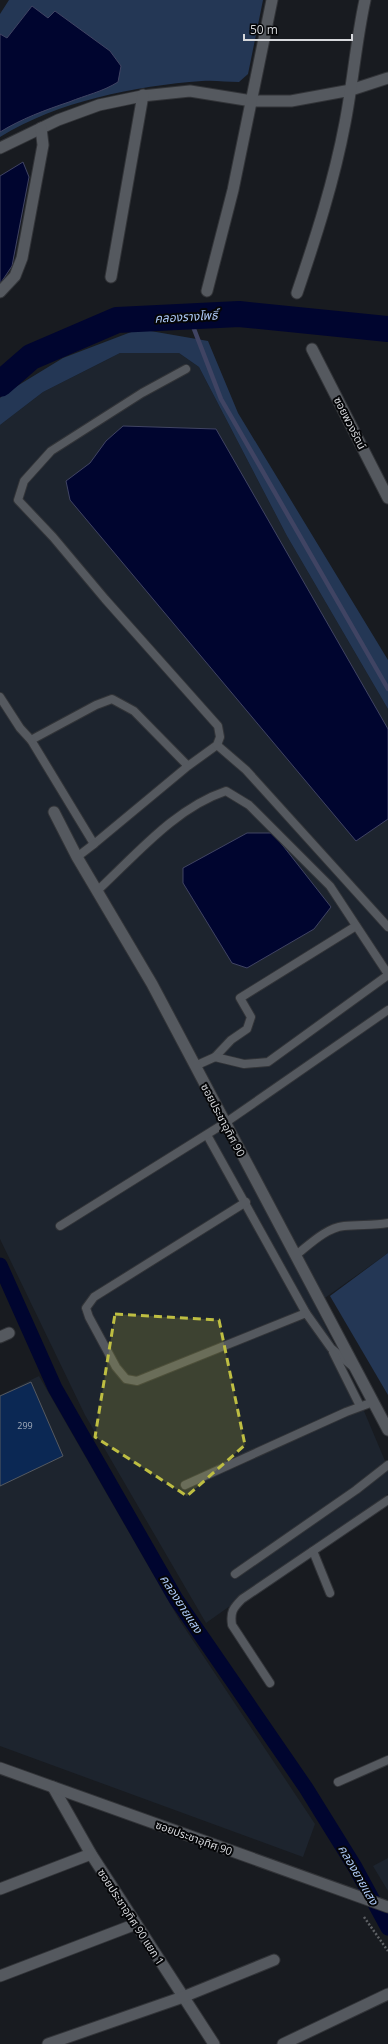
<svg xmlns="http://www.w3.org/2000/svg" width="388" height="2044" font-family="'Open Sans','Noto Sans Thai',sans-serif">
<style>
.built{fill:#1d242e}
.green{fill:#243755}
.water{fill:#00052f;stroke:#404463}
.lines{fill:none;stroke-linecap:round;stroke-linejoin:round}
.stream{stroke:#404463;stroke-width:4.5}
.canal{stroke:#00052f;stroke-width:15}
.river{stroke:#00052f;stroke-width:26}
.building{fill:#0b2854;stroke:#565a61}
.service-casing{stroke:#323438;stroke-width:10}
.minor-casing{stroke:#323438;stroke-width:13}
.tertiary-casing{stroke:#323438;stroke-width:13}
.path{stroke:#5e6165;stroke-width:2.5;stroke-dasharray:2 2;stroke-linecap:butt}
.service{stroke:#55595f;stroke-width:8}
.minor{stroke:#55595f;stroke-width:11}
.tertiary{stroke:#55595f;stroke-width:11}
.marked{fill:#bebe42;fill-opacity:0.2;stroke:#bebe42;stroke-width:3;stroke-dasharray:8 5;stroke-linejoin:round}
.labels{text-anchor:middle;stroke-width:4;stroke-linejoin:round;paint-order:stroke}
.number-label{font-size:9px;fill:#a3acba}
.street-label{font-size:11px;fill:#d6d8dc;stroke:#050608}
.water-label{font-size:12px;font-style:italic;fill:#aecaf7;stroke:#050608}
</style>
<rect width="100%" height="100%" fill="#181b20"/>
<g class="built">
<polygon points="120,353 179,353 199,367 287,536 388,709 388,1253 315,1305 345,1366 388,1468 388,1494 206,1623 85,1415 0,1239 0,425 43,392"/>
<polygon points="39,1376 180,1621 315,1824 303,1857 0,1746 0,1395"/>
<polygon points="388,1858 388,1891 373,1866"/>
</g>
<g class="green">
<path d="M9 0H263L248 74 239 82C227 82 214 80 202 81 135 86 58 101 0 137V14Z"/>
<polygon points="139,329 208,341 238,413 388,660 388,709 287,536 199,367 179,353 120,353 43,392 0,425 0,398 4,394 63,358"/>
<polygon points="388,1253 388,1395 330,1296"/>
</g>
<g class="water">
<path d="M32 6 48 18 55 11 110 51 121 66 118 82C102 92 86 95 69 102 45 110 21 119 0 132V34L7 38Z"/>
<polygon points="23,162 29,177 12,266 0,284 0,176"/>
<polygon points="123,426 216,429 388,729 388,819 356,841 70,500 66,481 90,463 106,441"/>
<polygon points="247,833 273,833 331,907 314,929 247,968 232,963 183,883 183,868"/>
</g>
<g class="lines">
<polyline class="stream" points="189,316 221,399 388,689"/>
<polyline class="canal" points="0,1265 55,1388 176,1599 306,1788 355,1867 388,1928"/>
<polyline class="river" points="0,384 31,357 117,320 239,314 388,329"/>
</g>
<polygon class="building" points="31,1382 63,1456 0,1486 0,1396"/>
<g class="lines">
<defs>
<g id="service">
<polyline points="186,369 142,393 51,451 24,481 18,500 53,537 105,599 218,726 220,737 217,745 188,766 94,844 31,740 96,705 112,699 134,711 188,766"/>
<polyline points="0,697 20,728 31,740"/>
<polyline points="217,745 246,770 388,927"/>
<polyline points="77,857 94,844"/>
<path d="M97 891C136 855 175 808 226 791L249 805 330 886 388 974"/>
<polyline points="215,1057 231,1040 247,1029 251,1017 240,998 356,926"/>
<polyline points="195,1066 215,1057 244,1064 268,1062 388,975"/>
<polyline points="207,1135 306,1313"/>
<polyline points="246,1202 94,1297 86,1308 89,1317 116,1367 126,1379 137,1381 306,1313 331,1348 352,1366"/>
<polyline points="60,1226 225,1123 388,1010"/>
<path d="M296 1255C310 1244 326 1228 344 1226 359 1224 373 1226 388 1223"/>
<polyline points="333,1352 360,1406"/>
<polyline points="185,1485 346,1412 373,1402"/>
<polyline points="313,1551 330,1593"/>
<polyline points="235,1574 356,1490 388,1465"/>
<path d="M270 1683 232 1625C230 1612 233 1608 242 1599L388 1500"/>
<polyline points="338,1782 388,1760"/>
</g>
<g id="minor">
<polyline points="0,148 58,120 99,105 142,96 190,91 252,101 291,101 351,90 388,78"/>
<polyline points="111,277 143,95"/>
<polyline points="207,291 233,190 272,0"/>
<polyline points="0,292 15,276 22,258 43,145 41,128"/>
<path d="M297 293C316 237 334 181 345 123 353 82 356 41 365 0"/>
<polyline points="312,349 388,498"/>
<polyline points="54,812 77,857 152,984 388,1430"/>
<polyline points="0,1337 9,1333"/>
<polyline points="53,1787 91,1854 214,2044"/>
<polyline points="0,1889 91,1854"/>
<polyline points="0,1976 136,1924"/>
<polyline points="48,2044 183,1997 274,1960"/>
<polyline points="283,2044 388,1994"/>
</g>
<polyline id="tertiary" points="0,1768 388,1907"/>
</defs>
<use href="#service" class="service-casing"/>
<use href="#minor" class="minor-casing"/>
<use href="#tertiary" class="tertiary-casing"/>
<polyline class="path" points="364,1917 388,1951"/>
<use href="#service" class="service"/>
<use href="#minor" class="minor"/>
<use href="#tertiary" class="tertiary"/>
</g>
<path class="marked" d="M115 1314 219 1320 245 1445 187 1496 95 1437Z"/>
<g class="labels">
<g class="number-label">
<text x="25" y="1429">299</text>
</g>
<g class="street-label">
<text transform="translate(350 423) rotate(63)" y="4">ซอยพวงรัตน์</text>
<text transform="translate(223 1120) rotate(62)" y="4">ซอยประชาอุทิศ 90</text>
<text transform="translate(194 1838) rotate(20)" y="4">ซอยประชาอุทิศ 90</text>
<text transform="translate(131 1917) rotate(57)" y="4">ซอยประชาอุทิศ 90 แยก 1</text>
</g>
<g class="water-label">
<text transform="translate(186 317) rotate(-3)" y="4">คลองรางโพธิ์</text>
<text transform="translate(181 1604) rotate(57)" y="4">คลองยายแสง</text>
<text transform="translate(358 1875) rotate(60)" y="4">คลองยายแสง</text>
</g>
</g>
<path d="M244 34v6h108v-6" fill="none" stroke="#d6d8dc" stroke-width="2"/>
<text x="250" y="34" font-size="12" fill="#d6d8dc" stroke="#050608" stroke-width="3" paint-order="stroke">50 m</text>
</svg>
